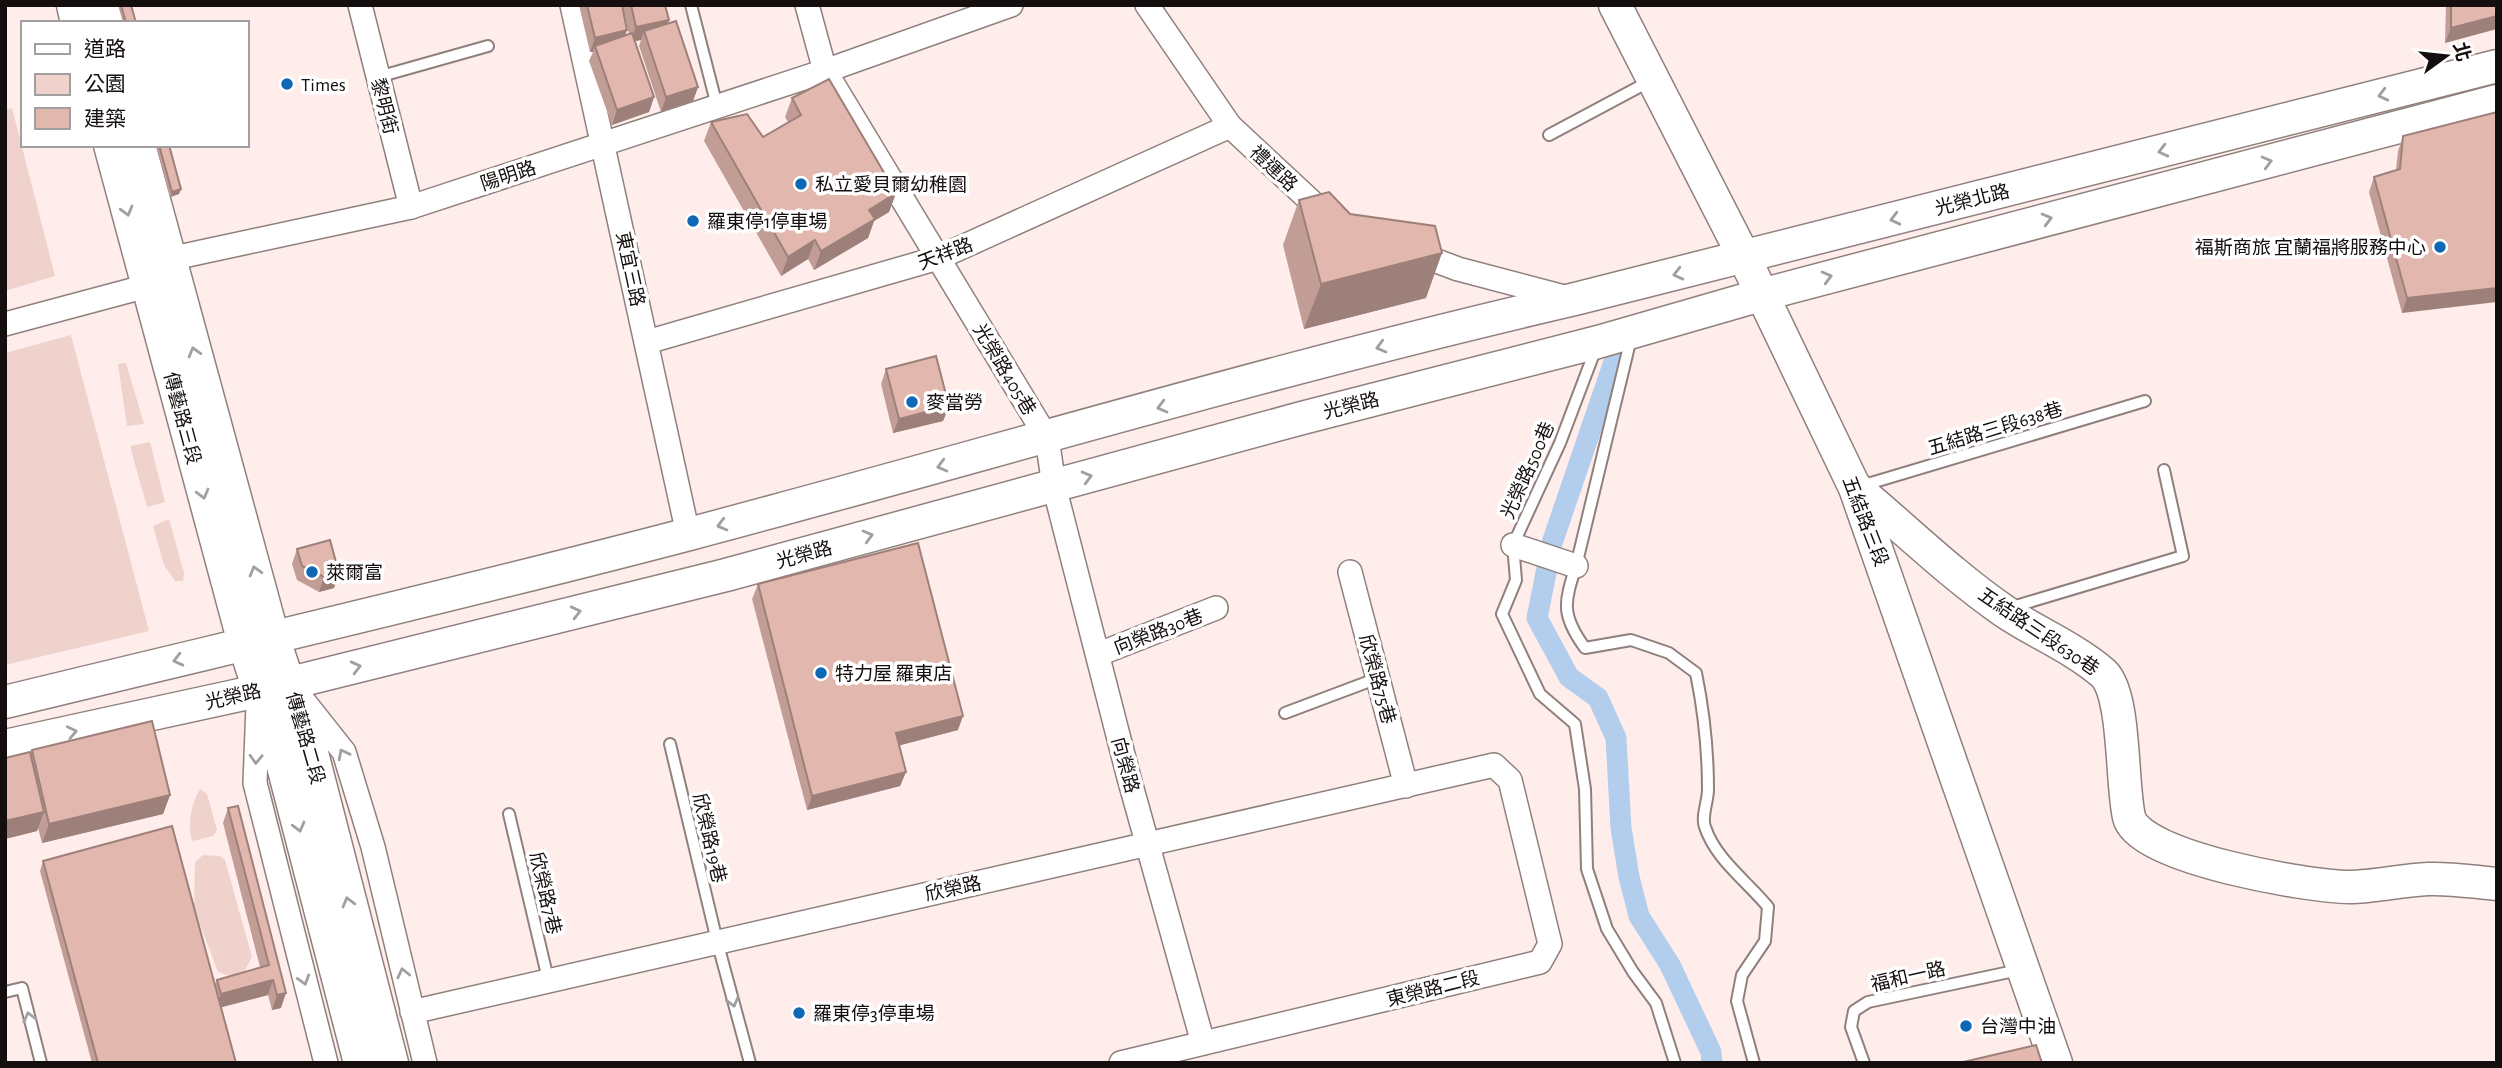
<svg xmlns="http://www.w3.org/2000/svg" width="2502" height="1068" font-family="'Alegreya Sans','Noto Sans TC',sans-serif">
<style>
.green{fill:#f0d2cc}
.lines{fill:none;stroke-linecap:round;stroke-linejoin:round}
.canal{stroke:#b3ceed;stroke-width:21}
.lane-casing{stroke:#8f807d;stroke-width:14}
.street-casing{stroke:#8f807d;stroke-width:26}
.secondary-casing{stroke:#8f807d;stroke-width:35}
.lane{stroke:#fff;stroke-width:10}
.street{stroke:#fff;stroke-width:23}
.secondary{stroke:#fff;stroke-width:32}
.wall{fill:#c29d96}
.shaded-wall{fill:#9e807a}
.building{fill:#e2b7ae;stroke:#9e807a;stroke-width:2}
.oneway{stroke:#a19f9f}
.poi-dot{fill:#0e68b5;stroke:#fff;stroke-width:2.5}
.labels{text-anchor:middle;stroke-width:7;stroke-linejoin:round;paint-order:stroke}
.poi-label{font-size:19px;fill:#140f0e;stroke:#fff;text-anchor:start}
.street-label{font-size:19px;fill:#140f0e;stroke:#fff}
</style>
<rect width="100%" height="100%" fill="#feedea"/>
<g class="green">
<polygon points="12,108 55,276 5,291 5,110"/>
<polygon points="71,335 149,631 5,665 5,353"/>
<polygon points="118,364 126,363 144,424 127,426"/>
<polygon points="150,442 165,502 147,507 131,450 131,446"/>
<polygon points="169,519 184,573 183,581 175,581 164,565 153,526"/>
<path d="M201 789 207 794 217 830 213 836 193 841C186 831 192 797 201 789Z"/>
<polygon points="203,855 220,856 225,860 252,957 240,980 218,972 194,908 195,862"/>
</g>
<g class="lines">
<polyline class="canal" points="1616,356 1552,543 1537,618 1569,677 1598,698 1616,738 1621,828 1629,877 1639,916 1670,965 1711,1052 1712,1063"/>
<defs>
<g id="lane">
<polyline points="691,5 717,106"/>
<polyline points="378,77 488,46"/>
<polyline points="1549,135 1652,80"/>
<path d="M1631 338 1576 566C1564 603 1561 615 1585 648L1631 640 1669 653 1696 673C1704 712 1708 750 1708 790 1708 801 1701 817 1705 827 1716 860 1747 881 1768 907L1765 941 1742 975 1737 1001 1754 1063"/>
<polyline points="1596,348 1560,443 1513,545 1516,580 1502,614 1540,694 1575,724 1585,789 1587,869 1607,929 1633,972 1656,1003 1675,1063"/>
<polyline points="1861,486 2145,401"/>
<polyline points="2009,608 2183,556 2164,470"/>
<polyline points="1285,713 1378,678"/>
<polyline points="670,744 717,941 750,1063"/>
<polyline points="509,814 548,979"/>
<polyline points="5,992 22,988 41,1063"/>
<polyline points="1864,1063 1851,1027 1854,1011 1868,1002 2019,970"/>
</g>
<g id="street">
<polyline points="360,5 411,207"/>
<polyline points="572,5 688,534"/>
<polyline points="807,5 825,71 1047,438 1054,486 1129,778 1203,1043"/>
<polyline points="1147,5 1230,126 1330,219"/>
<polyline points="1410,251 1458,269 1572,299"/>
<polyline points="5,324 147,286 169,259 411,207 825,71 1011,5"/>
<polyline points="647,342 938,258 1230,126"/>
<polyline points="1513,545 1576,566"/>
<polyline points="1350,572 1406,786"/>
<polyline points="1099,654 1216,608"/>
<polyline points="298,694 344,752 373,847 425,1063"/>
<polyline points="258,704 255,783 326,1063"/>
<polyline points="412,1012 1494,765 1510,780 1550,944 1540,962 1121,1063"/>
</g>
<g id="secondary">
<polyline points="73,5 77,23"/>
<polyline points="103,5 107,23"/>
<polyline points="1615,5 1744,257 1855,488 2056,1063"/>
<polyline points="110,145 244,643 283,766 360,1063"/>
<polyline points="139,145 273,637 312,753 392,1063"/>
<path d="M1857 489C1905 529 1952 575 2004 611 2035 632 2074 648 2103 673 2126 694 2121 783 2129 817 2138 858 2311 887 2349 887 2375 887 2402 880 2428 879 2451 878 2474 882 2497 884"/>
<path d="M5 702C235 646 465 593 693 533 987 455 1279 367 1575 299L2497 66"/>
<polyline points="5,746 258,691 726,575 1302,418 1598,342 1761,295 2497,101"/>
</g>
</defs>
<use href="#lane" class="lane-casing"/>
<use href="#street" class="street-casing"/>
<use href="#secondary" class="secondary-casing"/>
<use href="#lane" class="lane"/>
<use href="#street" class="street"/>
<use href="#secondary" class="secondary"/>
</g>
<g class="wall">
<polygon points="118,5 131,5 136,23 123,23"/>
<polygon points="579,5 622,5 626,35 629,34 622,5 665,5 669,20 668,23 698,87 693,101 661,112 639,46 641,40 635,41 654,97 649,112 612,125 589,61 593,52 590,52"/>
<polygon points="2446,5 2497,5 2445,43"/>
<polygon points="792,98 896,193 889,212 874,221 868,238 814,270 808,259 781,276 704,141 711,122 763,137 788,122 785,117"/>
<polygon points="2497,112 2402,313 2369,192 2374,177 2396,170 2398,151 2403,136"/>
<polygon points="156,145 169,145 181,189 179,194 170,197"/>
<polygon points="1299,200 1426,298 1304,329 1283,245"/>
<polygon points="886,369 949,406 943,421 893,433 881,384"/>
<polygon points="297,549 339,573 334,588 319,592 297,580 292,564"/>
<polygon points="758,584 958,730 899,745 906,772 900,786 807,810 752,599"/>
<polygon points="32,750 170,795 163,814 42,843 38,828 37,831 5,839 5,758 30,754"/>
<polygon points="228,808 281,1008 272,1010 268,995 221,1007 236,1063 92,1063 40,871 43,861 215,984 217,980 260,967 223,823"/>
</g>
<g class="shaded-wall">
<polygon points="2497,16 2497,29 2445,43 2451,28"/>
<polygon points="669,20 663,35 644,31 641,40 630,42 636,27"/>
<polygon points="627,30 622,45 595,46 593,52 590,52 595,38"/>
<polygon points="698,87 693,101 661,112 666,97"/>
<polygon points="654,97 649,112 612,125 617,110"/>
<polygon points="181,189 179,194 170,197 172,192"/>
<polygon points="896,193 889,212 874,221 868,238 814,270 821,251 869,210"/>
<polygon points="815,240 808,259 781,276 788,257"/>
<polygon points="1442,253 1426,298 1304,329 1321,284"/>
<polygon points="2497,288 2497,302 2402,313 2407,298"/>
<polygon points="949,406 943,421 893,433 899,419"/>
<polygon points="339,573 334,588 319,592 324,577"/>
<polygon points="963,716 958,730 890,748 896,733"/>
<polygon points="906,772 900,786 807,810 812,796"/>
<polygon points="170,795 163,814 42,843 49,824"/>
<polygon points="44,812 37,831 5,839 5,821"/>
<polygon points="273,980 268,995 215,1009 221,994"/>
<polygon points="286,993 281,1008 272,1010 277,995"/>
</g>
<g class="building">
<polygon points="121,5 131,5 136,23 126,23"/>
<polygon points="587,5 622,5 627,30 595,38"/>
<polygon points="631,5 665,5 669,20 636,27"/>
<polygon points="2451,5 2497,5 2497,16 2451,28"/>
<polygon points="676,21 698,87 666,97 644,31"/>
<polygon points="632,33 654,97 617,110 595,46"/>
<polygon points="829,79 896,193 869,210 875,219 821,251 815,240 788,257 711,122 747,114 763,137 801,115 792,98"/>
<polygon points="2497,112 2497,288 2407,298 2374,177 2400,169 2403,136"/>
<polygon points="159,145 169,145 181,189 172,192"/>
<polygon points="1329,192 1350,214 1435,226 1442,253 1321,284 1299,200"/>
<polygon points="936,356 949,406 899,419 886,369"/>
<polygon points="330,540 339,573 324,577 302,566 297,549"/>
<polygon points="918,543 963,716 896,733 906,772 812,796 758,584"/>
<polygon points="152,721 170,795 49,824 32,750"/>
<polygon points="30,752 44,812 5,821 5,758"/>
<polygon points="238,806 286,993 277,995 273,980 221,994 217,980 269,965 228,808"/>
<polygon points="172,826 236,1063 98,1063 43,861"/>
<polygon points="2036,1045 2042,1063 1959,1063"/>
</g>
<defs><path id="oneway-chevron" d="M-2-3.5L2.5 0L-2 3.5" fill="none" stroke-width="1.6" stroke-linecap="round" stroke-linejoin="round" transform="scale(1.75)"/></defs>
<g class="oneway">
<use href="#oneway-chevron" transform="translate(2383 95) rotate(166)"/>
<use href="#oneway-chevron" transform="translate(2163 151) rotate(166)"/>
<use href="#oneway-chevron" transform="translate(2267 162) rotate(-15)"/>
<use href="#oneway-chevron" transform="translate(127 211) rotate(75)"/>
<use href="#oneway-chevron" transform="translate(1895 219) rotate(166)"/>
<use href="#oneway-chevron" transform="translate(2047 219) rotate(-15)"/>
<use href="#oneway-chevron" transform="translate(1678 274) rotate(166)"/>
<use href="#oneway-chevron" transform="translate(1827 277) rotate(-15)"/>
<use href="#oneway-chevron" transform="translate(1381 347) rotate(165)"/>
<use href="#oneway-chevron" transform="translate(194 352) rotate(-106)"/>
<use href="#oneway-chevron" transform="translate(1162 407) rotate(165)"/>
<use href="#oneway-chevron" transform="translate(942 466) rotate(165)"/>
<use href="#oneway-chevron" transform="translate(1087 477) rotate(-15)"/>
<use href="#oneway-chevron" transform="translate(203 494) rotate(75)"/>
<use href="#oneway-chevron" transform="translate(722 525) rotate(165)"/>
<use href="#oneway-chevron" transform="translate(868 536) rotate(-15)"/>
<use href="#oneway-chevron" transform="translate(255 571) rotate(-106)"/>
<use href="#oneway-chevron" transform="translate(576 612) rotate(-14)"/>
<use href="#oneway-chevron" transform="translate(178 660) rotate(166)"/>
<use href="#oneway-chevron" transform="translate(356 667) rotate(-14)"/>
<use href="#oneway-chevron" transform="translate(72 732) rotate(-12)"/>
<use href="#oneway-chevron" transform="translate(343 754) rotate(-117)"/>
<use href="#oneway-chevron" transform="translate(256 759) rotate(92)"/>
<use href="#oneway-chevron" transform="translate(299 827) rotate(75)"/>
<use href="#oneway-chevron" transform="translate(348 902) rotate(-105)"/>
<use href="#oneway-chevron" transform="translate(403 973) rotate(-103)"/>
<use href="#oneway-chevron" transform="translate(304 980) rotate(73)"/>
<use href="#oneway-chevron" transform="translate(733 1002) rotate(75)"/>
<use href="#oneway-chevron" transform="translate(29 1017) rotate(-104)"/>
</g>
<g class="poi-dot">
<circle cx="287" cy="84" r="7"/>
<circle cx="801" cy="184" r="7"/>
<circle cx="693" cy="221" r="7"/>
<circle cx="2440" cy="247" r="7"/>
<circle cx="912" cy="402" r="7"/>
<circle cx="312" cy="572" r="7"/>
<circle cx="821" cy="673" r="7"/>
<circle cx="799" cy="1013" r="7"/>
<circle cx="1966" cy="1026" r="7"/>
</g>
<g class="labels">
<g class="poi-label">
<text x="301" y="91">Times</text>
<text x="815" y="191">私立愛貝爾幼稚園</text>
<text x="707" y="228">羅東停1停車場</text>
<text x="2426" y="254" text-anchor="end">福斯商旅 宜蘭福將服務中心</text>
<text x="926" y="409">麥當勞</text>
<text x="326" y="579">萊爾富</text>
<text x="835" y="680">特力屋 羅東店</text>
<text x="813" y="1020">羅東停3停車場</text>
<text x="1980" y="1033">台灣中油</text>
</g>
<g class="street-label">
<text transform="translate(385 106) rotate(76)" y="7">黎明街</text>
<text transform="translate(1274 168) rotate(43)" y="7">禮運路</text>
<text transform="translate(508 175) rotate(-18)" y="7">陽明路</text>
<text transform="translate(1972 199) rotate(-14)" y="7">光榮北路</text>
<text transform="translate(945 253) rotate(-21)" y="7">天祥路</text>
<text transform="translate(631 269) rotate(78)" y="7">東宜三路</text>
<text transform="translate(1005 369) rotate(59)" y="7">光榮路405巷</text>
<text transform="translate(1351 405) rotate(-14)" y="7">光榮路</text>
<text transform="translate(183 418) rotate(75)" y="7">傳藝路三段</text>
<text transform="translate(1995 428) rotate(-17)" y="7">五結路三段638巷</text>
<text transform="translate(1527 470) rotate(-66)" y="7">光榮路500巷</text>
<text transform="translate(1866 521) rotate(69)" y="7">五結路三段</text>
<text transform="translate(804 554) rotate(-15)" y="7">光榮路</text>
<text transform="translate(1158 631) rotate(-21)" y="7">向榮路30巷</text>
<text transform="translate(2039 631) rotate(34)" y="7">五結路三段630巷</text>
<text transform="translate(1378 679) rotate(75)" y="7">欣榮路75巷</text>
<text transform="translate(233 696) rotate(-13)" y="7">光榮路</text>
<text transform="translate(306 738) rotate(74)" y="7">傳藝路二段</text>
<text transform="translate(1126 765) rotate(75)" y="7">向榮路</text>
<text transform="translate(710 838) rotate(77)" y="7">欣榮路19巷</text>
<text transform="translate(953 888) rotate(-12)" y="7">欣榮路</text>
<text transform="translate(546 893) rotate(77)" y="7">欣榮路7巷</text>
<text transform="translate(1908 976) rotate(-13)" y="7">福和一路</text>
<text transform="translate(1433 988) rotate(-14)" y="7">東榮路二段</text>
</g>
</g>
<rect width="2502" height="1068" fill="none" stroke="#140f0e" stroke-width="14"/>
<rect x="21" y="21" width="228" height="126" fill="#ffffff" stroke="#a19f9f" stroke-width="2"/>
<rect x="35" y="44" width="35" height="10" fill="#ffffff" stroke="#a19f9f" stroke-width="2"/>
<text x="84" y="56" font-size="21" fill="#140f0e">道路</text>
<rect x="35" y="74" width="35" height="21" fill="#f0d2cc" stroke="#a19f9f" stroke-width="2"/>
<text x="84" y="91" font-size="21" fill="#140f0e">公園</text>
<rect x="35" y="108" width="35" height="21" fill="#e2b7ae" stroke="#a19f9f" stroke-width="2"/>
<text x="84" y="126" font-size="21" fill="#140f0e">建築</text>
<g transform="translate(2446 56) rotate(75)" stroke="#ffffff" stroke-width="5" paint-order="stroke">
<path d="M0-5L12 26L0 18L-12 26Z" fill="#140f0e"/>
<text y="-10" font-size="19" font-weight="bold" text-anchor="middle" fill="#140f0e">北</text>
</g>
</svg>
